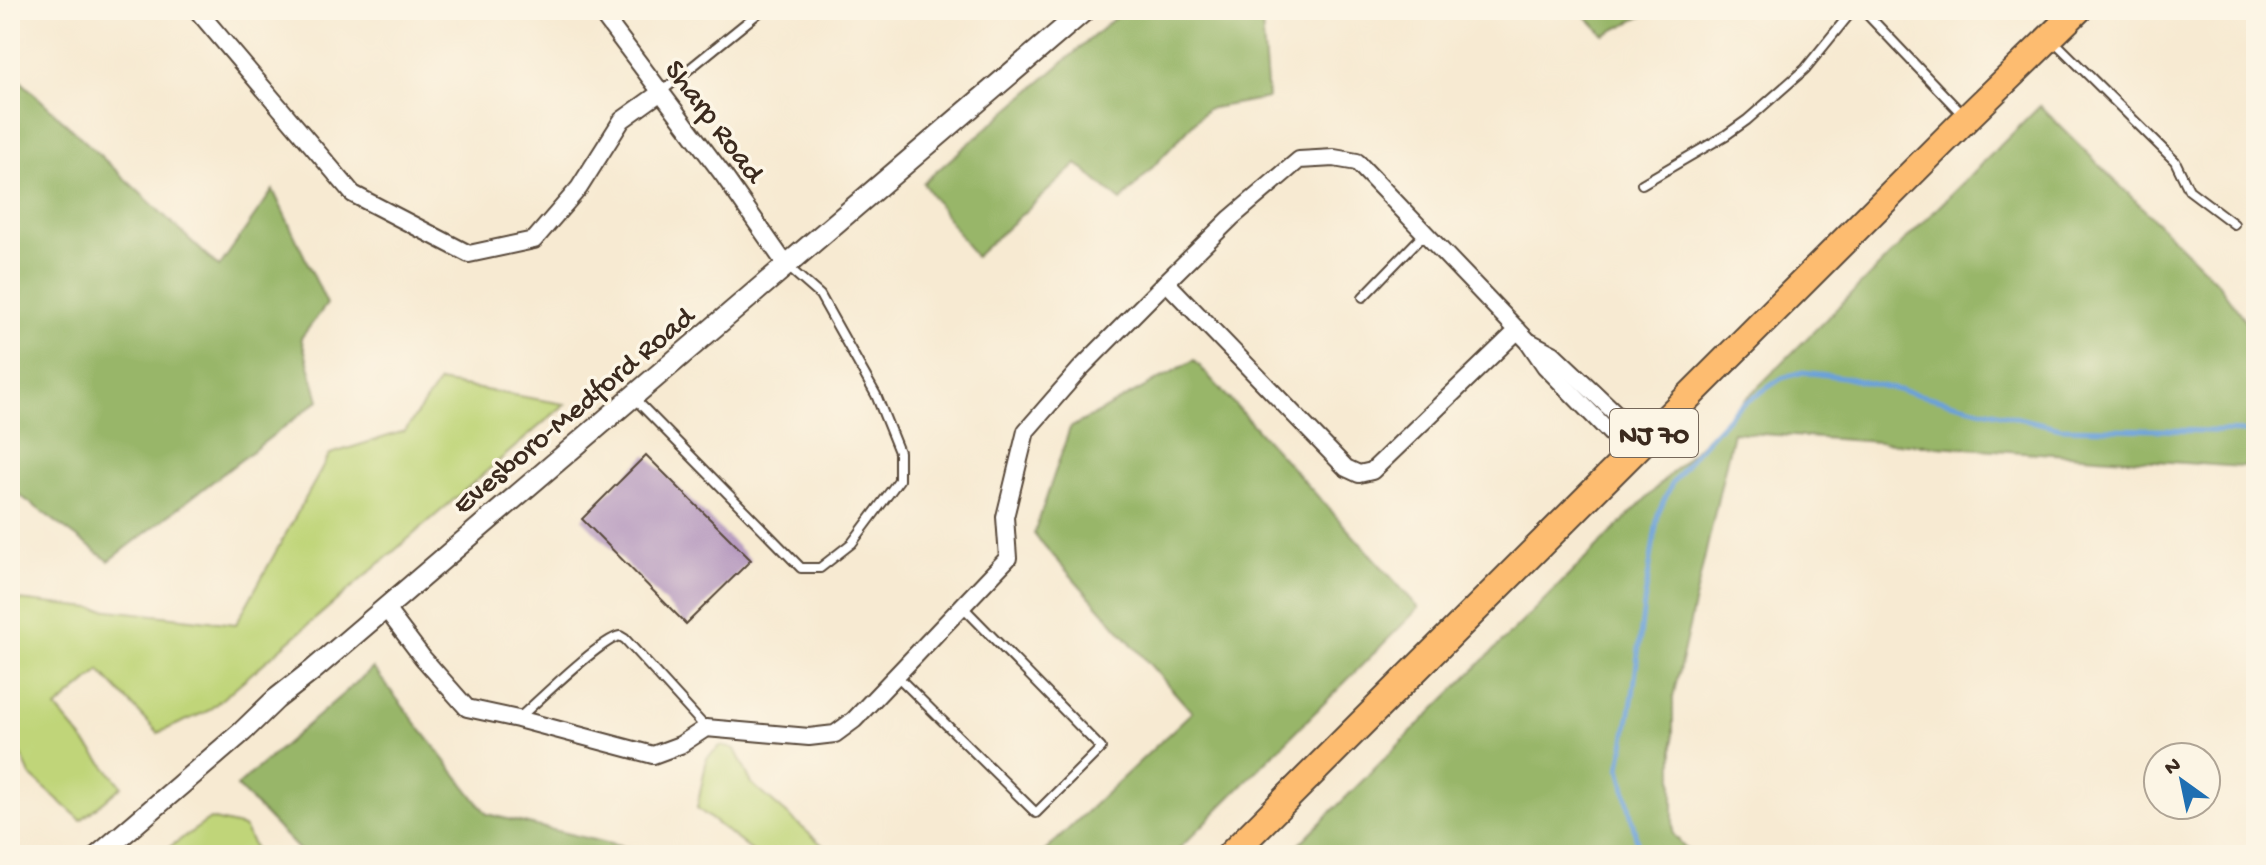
<svg xmlns="http://www.w3.org/2000/svg" width="2266" height="865" font-family="'Gochi Hand',sans-serif">
<style>
.green{fill:#c0d579;stroke:#7e804c;stroke-width:2}
.forest{fill:#98b669;stroke:#6a7044;stroke-width:2}
.lines{fill:none;stroke-linecap:round;stroke-linejoin:round}
.stream{stroke:#6ba1d9;stroke-width:5}
.building{fill:#b69abf}
.service-casing{stroke:#574739;stroke-width:12}
.minor-casing{stroke:#574739;stroke-width:20}
.tertiary-casing{stroke:#574739;stroke-width:24}
.trunk-casing{stroke:#574739;stroke-width:30}
.service{stroke:#fff;stroke-width:8}
.minor{stroke:#fff;stroke-width:16}
.tertiary{stroke:#fff;stroke-width:20}
.trunk{stroke:#fdbc70;stroke-width:26}
.labels{text-anchor:middle;stroke-width:7;stroke-linejoin:round;paint-order:stroke}
.shield{fill:#fcf5e5;stroke:#75675a;stroke-width:2}
.shield-label{font-size:28px;font-weight:bold;fill:#3b2a1e}
.street-label{font-size:30px;fill:#3b2a1e;stroke:#fcf5e5}
</style>
<rect width="100%" height="100%" fill="#fcf5e5"/>
<filter id="ink" filterUnits="userSpaceOnUse"><feTurbulence type="fractalNoise" baseFrequency=".0125" numOctaves="2"/><feDisplacementMap in="SourceGraphic" scale="16" xChannelSelector="R" yChannelSelector="G"/><feConvolveMatrix kernelMatrix="1 2 1 2 8 2 1 2 1" color-interpolation-filters="sRGB"/></filter>
<filter id="wash" filterUnits="userSpaceOnUse"><feTurbulence type="fractalNoise" baseFrequency=".006" numOctaves="4" result="noise"/><feDisplacementMap in="SourceGraphic" scale="32" xChannelSelector="R" yChannelSelector="G"/><feGaussianBlur stdDeviation="1.8" result="paint"/><feColorMatrix in="noise" values="0 0 0 0 0 0 0 0 0 0 0 0 0 0 0 0 0 1.4 0 .05"/><feComposite in="paint" operator="in"/></filter>
<g filter="url(#wash)">
<rect width="100%" height="100%" fill="#f7ead2"/>
<g class="green">
<polygon points="439,382 565,404 208,711 158,733 100,671 56,708 122,786 81,820 30,775 10,729 10,599 236,624 330,454 405,431"/>
<polygon points="720,746 735,749 752,784 834,855 757,855 697,808 707,758"/>
<polygon points="210,819 244,827 258,855 158,855"/>
</g>
<g class="forest">
<polygon points="1124,10 1261,10 1268,98 1207,109 1121,201 1077,164 975,257 923,183"/>
<polygon points="1580,10 1655,10 1604,35"/>
<polygon points="10,71 219,267 273,190 327,304 301,338 319,400 109,561 10,488"/>
<polygon points="2040,106 2218,283 2256,336 2256,468 1733,432 1673,697 1673,834 1692,855 1288,855"/>
<polygon points="1194,360 1419,608 1173,855 1041,855 1192,712 1034,534 1070,428"/>
<polygon points="373,668 487,814 656,855 304,855 237,786"/>
</g>
<g class="lines">
<polyline class="stream" points="1640,855 1620,767 1633,695 1644,604 1658,514 1672,483 1696,452 1736,409 1782,378 1803,372 1843,377 2061,428 2256,432"/>
</g>
<g id="blocks">
<polygon class="building" points="646,455 751,560 686,624 582,519"/>
</g>
</g>
<g filter="url(#ink)">
<use href="#blocks" fill-opacity="0" stroke="#574739" stroke-width="2"/>
<g class="lines">
<defs>
<g id="service">
<polyline points="1863,10 1963,115"/>
<polyline points="2054,41 2175,161 2189,190 2234,224"/>
<polyline points="661,92 762,10"/>
<polyline points="1642,184 1726,135 1747,120 1805,69 1853,10"/>
<polyline points="1363,297 1425,233"/>
<polyline points="633,397 801,568 820,568 852,543 899,480 899,452 876,395 820,295 787,266"/>
<polyline points="897,676 1036,813 1101,748 962,606"/>
<path d="M519 718C537 702 601 639 620 636L625 639 706 728"/>
</g>
<g id="minor">
<polyline points="197,10 353,194 469,254 534,240 579,188 622,120 661,92"/>
<polyline points="599,10 724,176 786,265"/>
<polyline points="1518,330 1372,471 1359,474 1346,468 1166,282 1231,218 1299,160 1334,158 1357,162 1528,341 1545,366 1632,455"/>
<polyline points="1532,343 1553,354 1645,441"/>
<polyline points="386,609 423,658 467,708 518,719 653,755 680,745 706,728 809,737 835,734 854,720 1008,558 1005,517 1026,431 1080,369 1166,282"/>
</g>
<polyline id="tertiary" points="99,855 242,732 276,699 313,670 1085,10"/>
<polyline id="trunk" points="1230,855 1967,118 2078,10"/>
</defs>
<use href="#service" class="service-casing"/>
<use href="#minor" class="minor-casing"/>
<use href="#tertiary" class="tertiary-casing"/>
<use href="#trunk" class="trunk-casing"/>
<use href="#service" class="service"/>
<use href="#minor" class="minor"/>
<use href="#tertiary" class="tertiary"/>
<use href="#trunk" class="trunk"/>
</g>
</g>
<g class="labels">
<rect class="shield" x="1610" y="409" width="88" height="48" rx="6"/>
<g class="shield-label">
<text x="1654" y="443">NJ 70</text>
</g>
<g class="street-label">
<text transform="translate(716 120) rotate(53)" y="10">Sharp Road</text>
<text transform="translate(572 409) rotate(-40)" y="10">Evesboro-Medford Road</text>
</g>
</g>
<rect width="2266" height="865" fill="none" stroke="#fcf5e5" stroke-width="40"/>
<g transform="translate(2182 781) rotate(327)"><circle r="38" fill="#fcf5e5" stroke="#afa495" stroke-width="2"/>
<path d="M0-6L14 30L0 20L-14 30Z" fill="#1f6fb2"/>
<text y="-12" font-size="22" font-weight="bold" text-anchor="middle" fill="#3b2a1e">N</text>
</g>
</svg>
